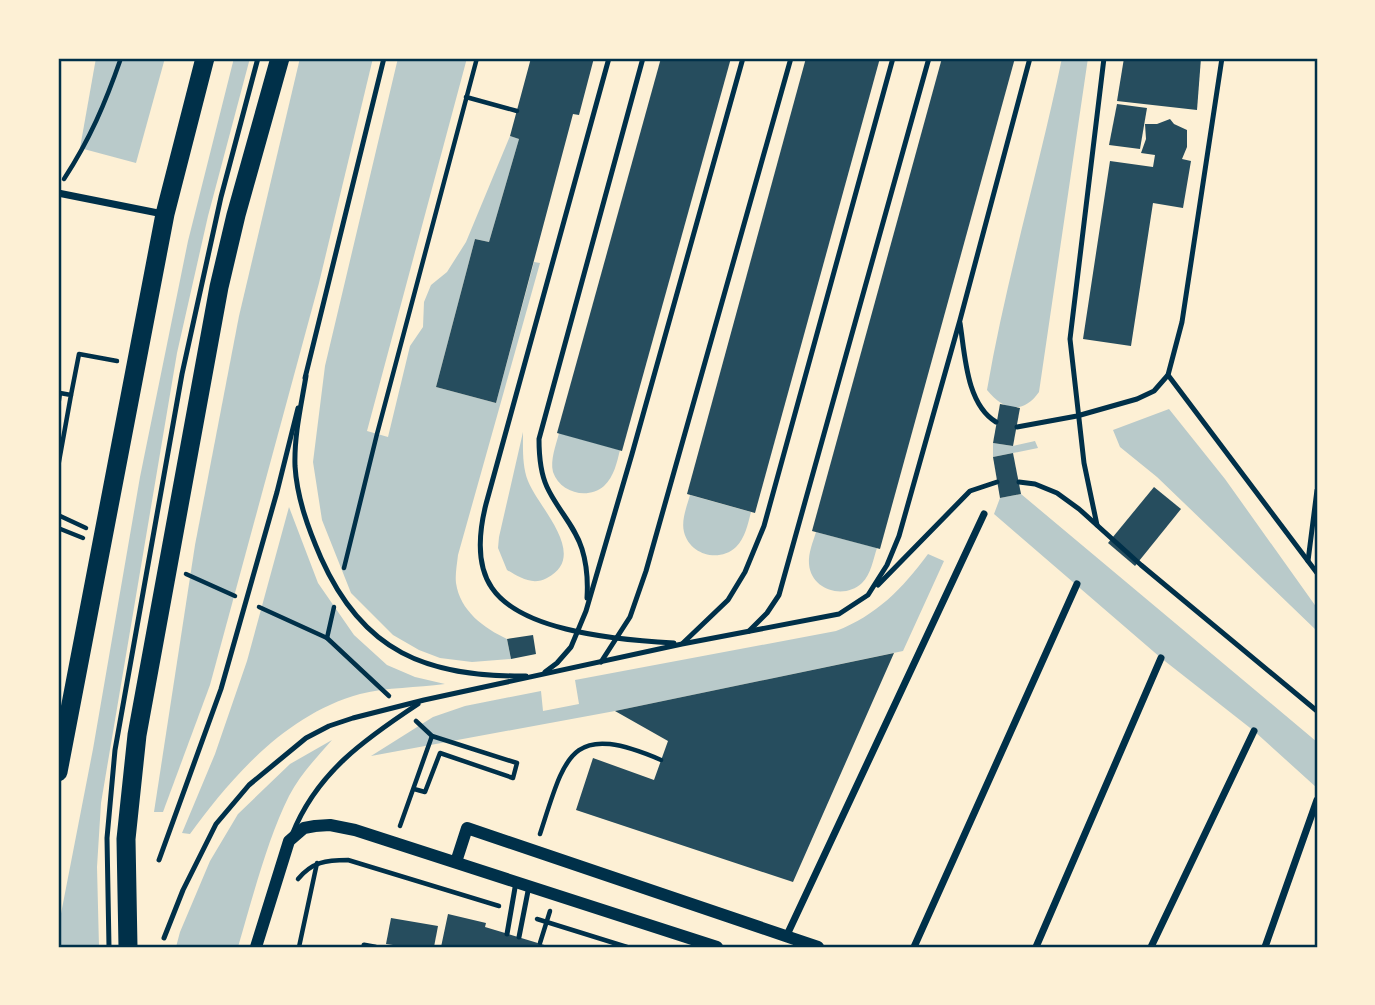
<svg xmlns="http://www.w3.org/2000/svg" width="1375" height="1005" font-family="'Fira Sans',sans-serif">
<style>
.green{fill:#b9caca}
.building{fill:#264d5e}
.lines{fill:none;stroke-linecap:round;stroke-linejoin:round}
.path{stroke:#003049;stroke-width:4.5}
.service{stroke:#003049;stroke-width:5}
.minor{stroke:#003049;stroke-width:7}
.tertiary{stroke:#003049;stroke-width:12}
.trunk{stroke:#003049;stroke-width:19}
.neatline{fill:none;stroke:#003049;stroke-width:2.5}
</style>
<rect width="100%" height="100%" fill="#fdf0d5"/>
<g class="green">
<polygon points="96,58 165,58 136,163 80,148"/>
<polygon points="234,58 250,58 208,216 177,353 101,803 97,867 99,947 58,947 58,929 93,749 140,477 188,241"/>
<polygon points="300,58 373,58 319,283 210,685 163,812 154,812 195,545 239,316"/>
<path d="M398 58H467L367 431 388 437 410 346 423 327 424 302 431 285 447 272 466 242 510 136 519 139 489 242 475 239 436 387 496 403 534 262 540 263 458 555C457 564 455 575 456 583 460 611 484 628 507 639L511 659 472 662 440 658 419 650 393 635 351 593 322 520 313 462 325 366Z"/>
<path d="M1062 58H1088L1039 392C1023 415 1003 410 987 390 1006 279 1039 169 1062 58Z"/>
<polygon points="1169,409 1225,479 1317,608 1317,631 1157,477 1120,447 1113,430"/>
<path d="M523 432C523 448 522 466 528 481 538 507 590 556 547 578 532 586 519 577 507 570L498 548 499 537Z"/>
<path d="M559 433 620 450C617 462 614 477 604 486 588 500 560 493 553 472 550 460 556 445 559 433Z"/>
<polygon points="1035,441 1038,448 993,457 993,443 1013,446"/>
<polygon points="1021,494 1317,742 1317,788 1254,731 1161,658 994,514 1000,498"/>
<path d="M690 495 751 512C748 524 745 538 736 547 719 563 690 555 684 532 681 520 687 506 690 495Z"/>
<path d="M289 507 318 583 354 635 387 665 415 677 445 684C416 688 388 687 360 694 287 714 233 775 190 834L182 833 215 754 247 661Z"/>
<path d="M816 532 877 548C873 560 871 574 862 583 844 600 811 590 809 564 808 553 813 542 816 532Z"/>
<path d="M928 554 944 561 903 651 615 711 371 756 433 717 465 706 541 691 543 711 579 704 575 680 836 631C877 615 902 589 928 554Z"/>
<path d="M332 740C316 758 300 775 289 796 267 840 252 900 238 947H176L180 932 210 861 238 814 290 764Z"/>
</g>
<g class="building">
<polygon points="531,58 594,58 579,115 573,114 496,403 436,387 475,239 489,242 519,139 510,136"/>
<polygon points="661,58 731,58 622,451 557,433"/>
<polygon points="806,58 880,58 755,513 687,494"/>
<polygon points="942,58 1015,58 880,549 812,531"/>
<polygon points="1124,58 1201,58 1197,110 1117,101"/>
<polygon points="1117,104 1147,108 1140,149 1109,145"/>
<polygon points="1170,119 1174,124 1187,130 1187,147 1182,159 1191,161 1183,208 1153,203 1131,346 1083,339 1110,161 1153,167 1155,155 1141,153 1146,139 1145,124 1157,124"/>
<polygon points="1000,404 1020,408 1013,446 993,443"/>
<polygon points="1013,453 1021,494 1000,498 993,457"/>
<polygon points="1154,487 1181,509 1135,566 1108,543"/>
<polygon points="533,635 536,654 511,659 507,639"/>
<polygon points="894,653 793,882 576,810 593,758 654,780 668,741 615,711"/>
<polygon points="448,914 486,923 485,927 551,947 441,947"/>
<polygon points="391,918 438,926 434,947 407,947 386,944"/>
</g>
<g class="lines">
<g class="path">
<polyline points="466,97 517,111"/>
<path d="M64 179C90 139 105 104 121 58"/>
<polyline points="71,395 79,354 117,361"/>
<polyline points="58,407 60,393 71,395 58,467"/>
<polyline points="58,515 86,528"/>
<polyline points="58,528 83,538"/>
<polyline points="344,568 377,434 477,58"/>
<polyline points="186,574 235,596"/>
<polyline points="259,607 327,638 389,696"/>
<polyline points="327,638 334,607"/>
<polyline points="414,789 425,792 440,753 513,778 517,763 432,736 416,721"/>
<polyline points="400,826 432,736"/>
<path d="M540 834C566 754 570 721 661 760"/>
<path d="M298 879C312 862 326 860 348 860L499 906"/>
<polyline points="537,919 627,947"/>
<polyline points="540,943 550,911"/>
<polyline points="299,947 317,863"/>
</g>
<g class="service">
<path d="M609 58 486 504C467 579 494 611 566 629 602 638 637 641 674 643"/>
<path d="M960 323C965 354 966 404 996 422"/>
<polyline points="1168,375 1317,573"/>
<path d="M306 376C301 406 294 436 295 466 297 498 308 528 321 558 363 652 426 677 526 676"/>
<polyline points="305,378 384,58"/>
<polyline points="1017,427 1077,416 1137,399 1154,391 1168,375 1182,322 1222,58"/>
<polyline points="1019,482 1035,484 1057,493 1079,509 1141,565 1317,711"/>
<polyline points="1097,525 1084,463 1070,339 1104,58"/>
<polyline points="1308,561 1317,490"/>
<polyline points="878,585 970,491 997,482"/>
<path d="M587 598C588 582 587 565 582 549 575 526 557 509 547 487 540 472 539 456 539 439L643 58"/>
<polyline points="749,631 767,613 779,595 929,58"/>
<polyline points="683,643 728,600 745,572 764,526 893,58"/>
<polyline points="601,662 630,617 646,571 791,58"/>
<polyline points="545,672 557,663 571,647 586,611 632,454 743,58"/>
<path d="M292 835C316 773 365 739 418 704"/>
<polyline points="159,860 221,689 277,492 298,408"/>
<polyline points="507,934 516,882"/>
<polyline points="519,937 529,886"/>
<polyline points="164,938 183,890 216,824 249,785 306,738 329,726 353,718 424,700 682,644 839,614 868,595 887,565 899,536 960,320 1030,58"/>
<polyline points="109,947 107,838 115,750 182,374 221,197 258,58"/>
<polyline points="364,947 364,945 375,947"/>
</g>
<g class="minor">
<polyline points="58,193 163,214"/>
<polyline points="786,937 984,514"/>
<polyline points="914,947 1077,584"/>
<polyline points="1036,947 1161,658"/>
<polyline points="1151,947 1254,731"/>
<polyline points="1265,947 1317,800"/>
</g>
<g class="tertiary">
<polyline points="456,862 467,828 818,947"/>
<polyline points="256,947 289,841 304,828 315,826 330,825 355,830 717,947"/>
</g>
<g class="trunk">
<polyline points="58,772 165,214 205,58"/>
<polyline points="128,947 126,839 137,735 219,287 236,215 280,58"/>
</g>
</g>
<rect width="1375" height="1005" fill="none" stroke="#fdf0d5" stroke-width="119"/>
<rect x="60" y="60" width="1256" height="886" class="neatline"/>
</svg>
